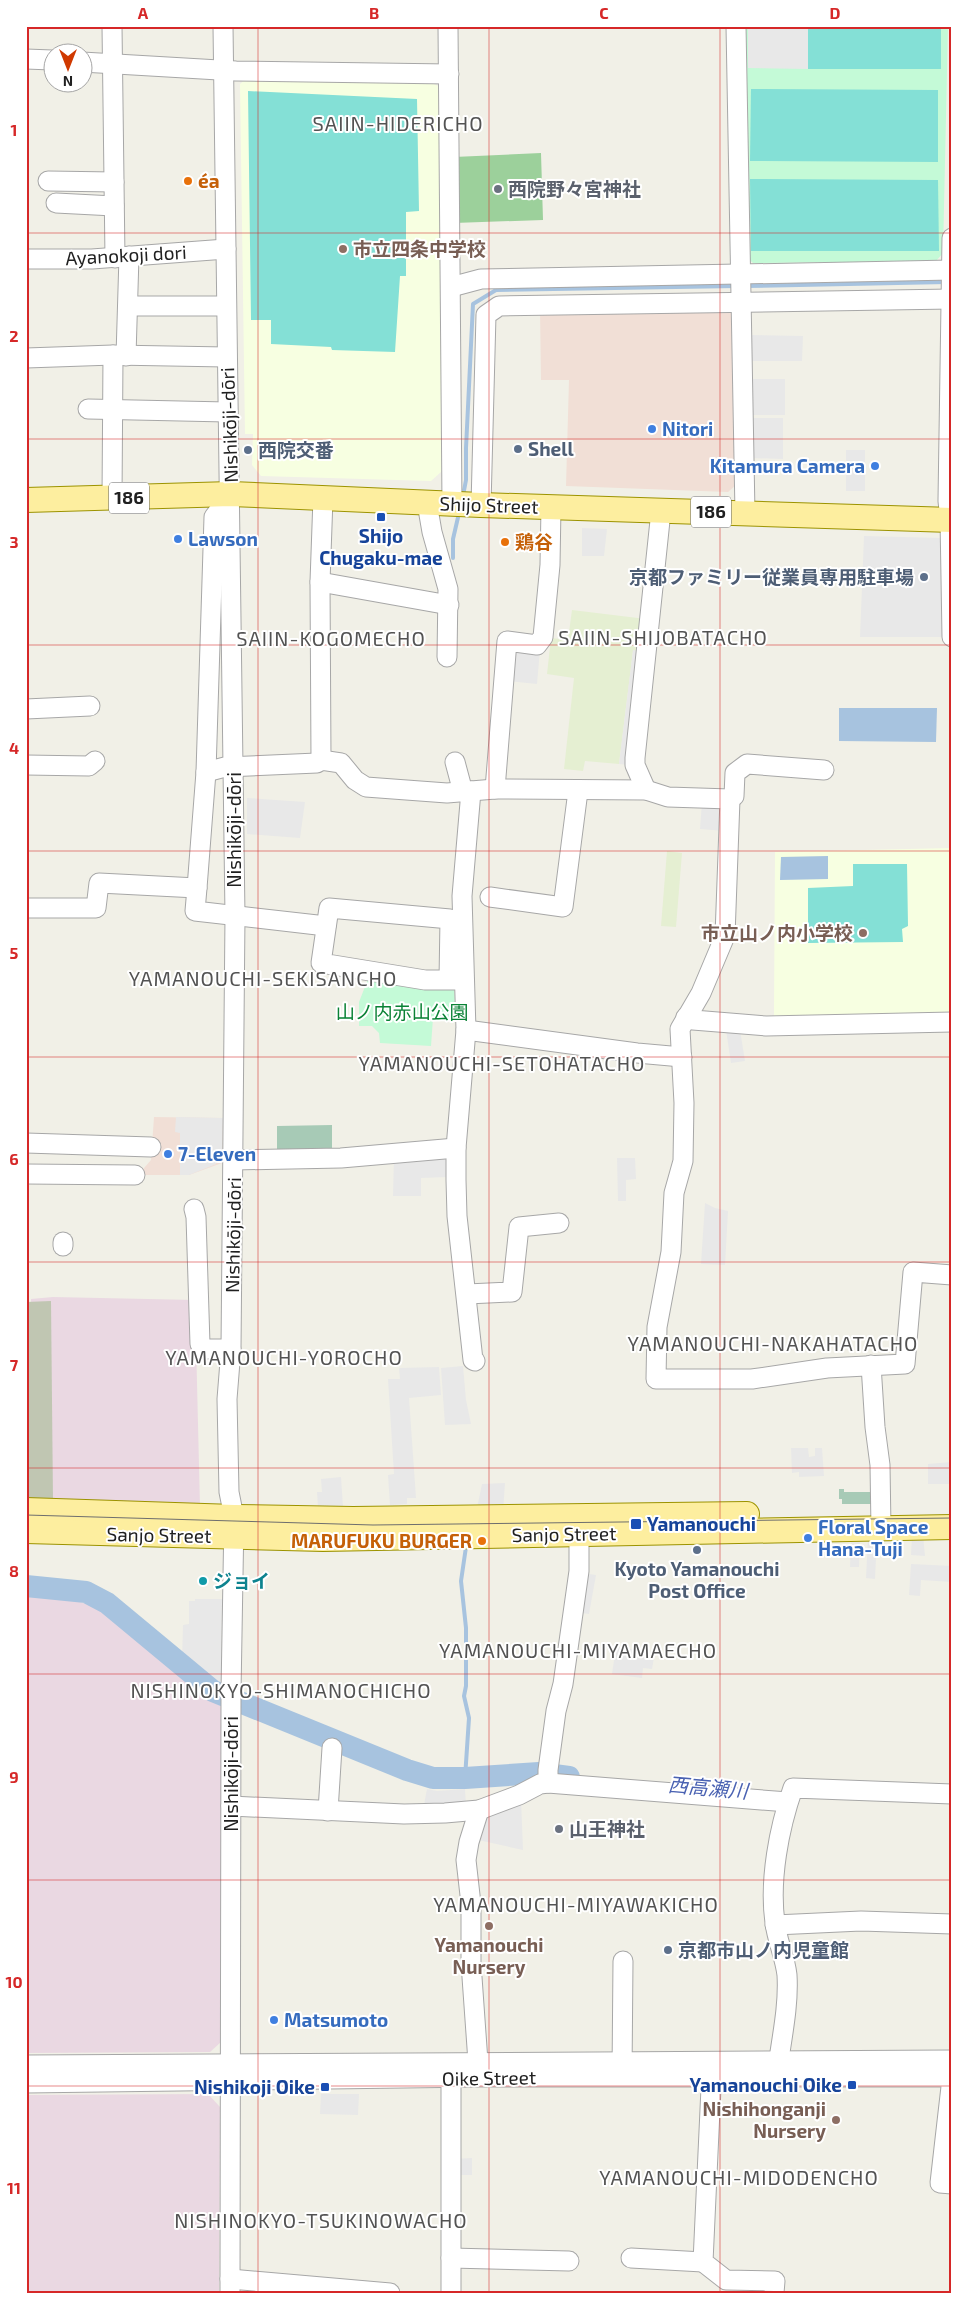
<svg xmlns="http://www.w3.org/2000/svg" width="978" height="2319" font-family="'Exo 2','Noto Sans JP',sans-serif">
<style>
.commercial{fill:#f1dfd6}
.industrial{fill:#ead8e2}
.education{fill:#f7ffe1}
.construction{fill:#c0c6b2}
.farmland{fill:#e5efd2}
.forest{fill:#9cd09b}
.cemetery{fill:#a7cab6}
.park{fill:#c4fad7}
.pitch{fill:#84e0d6}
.parking{fill:#e8e8e8}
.water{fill:#a7c3df}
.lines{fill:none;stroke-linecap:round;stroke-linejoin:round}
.stream{stroke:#a7c3df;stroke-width:4}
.river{stroke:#a7c3df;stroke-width:22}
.minor-casing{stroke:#a7a7a7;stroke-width:21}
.major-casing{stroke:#9c9300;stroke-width:26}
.minor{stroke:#fff;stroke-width:19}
.major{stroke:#fdee9f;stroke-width:24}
.tram{stroke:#6e6e6e;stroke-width:1}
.grid{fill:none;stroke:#d62828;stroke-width:1;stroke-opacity:0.55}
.food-dot{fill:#e8710a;stroke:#fff;stroke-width:2}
.worship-dot{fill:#6b7280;stroke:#fff;stroke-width:2}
.education-dot{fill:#8d6e63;stroke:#fff;stroke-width:2}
.shop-dot{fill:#3f7fe0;stroke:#fff;stroke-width:2}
.service-dot{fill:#5c6f8a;stroke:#fff;stroke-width:2}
.transit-dot{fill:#1a4fb4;stroke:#fff;stroke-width:2}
.culture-dot{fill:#0f9aa8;stroke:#fff;stroke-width:2}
.labels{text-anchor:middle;stroke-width:4;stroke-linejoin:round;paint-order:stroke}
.shield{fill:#fff;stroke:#636363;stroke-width:1}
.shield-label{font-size:18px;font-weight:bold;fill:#202020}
.food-label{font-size:19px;font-weight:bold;fill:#c56008;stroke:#fff;text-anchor:start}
.worship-label{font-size:19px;font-weight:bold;fill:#5b616d;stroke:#fff;text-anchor:start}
.education-label{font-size:19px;font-weight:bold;fill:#785e54;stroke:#fff;text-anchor:end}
.street-label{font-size:19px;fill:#202020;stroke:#fff}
.shop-label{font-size:19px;font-weight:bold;fill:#366cbe;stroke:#fff;text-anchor:start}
.service-label{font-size:19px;font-weight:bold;fill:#4e5e75;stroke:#fff;text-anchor:start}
.transit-label{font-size:19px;font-weight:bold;fill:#164399;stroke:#fff;text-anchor:end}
.park-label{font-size:19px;fill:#0a8235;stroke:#fff}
.culture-label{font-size:19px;font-weight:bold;fill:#0d838f;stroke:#fff;text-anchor:start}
.neighbourhood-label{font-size:20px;letter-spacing:1px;fill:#535353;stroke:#fff}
.water-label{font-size:20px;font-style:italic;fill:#4a62b2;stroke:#fff}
.neatline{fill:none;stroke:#d62828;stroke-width:2}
.grid-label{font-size:16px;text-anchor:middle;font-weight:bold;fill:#d62828}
</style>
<rect width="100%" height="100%" fill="#f1f0e7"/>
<g class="commercial">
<polygon points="726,307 732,312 736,485 728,492 566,486 569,380 541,380 540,309"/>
<polygon points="154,1117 223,1118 222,1163 189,1175 138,1175 151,1160"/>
</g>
<g class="industrial">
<polygon points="53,1297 195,1300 200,1506 31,1502 31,1299"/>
<polygon points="26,1595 68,1598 95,1607 108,1614 206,1698 221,1706 221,2042 210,2052 26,2053"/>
<polygon points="208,2094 220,2107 219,2293 26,2293 26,2095"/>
</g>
<g class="education">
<polygon points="248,77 426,80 440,87 444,465 441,472 431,481 261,476 252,465 253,434 245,434 240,84"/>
<polygon points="952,848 952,1014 774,1017 775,852"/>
</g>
<polygon class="construction" points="51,1301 53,1501 26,1500 26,1302"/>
<g class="farmland">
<polygon points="572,610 646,619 643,652 633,651 619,764 585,761 583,771 564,769 574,678 547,674 551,638 568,640"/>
<polygon points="667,851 682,853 676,927 661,926"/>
</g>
<polygon class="forest" points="541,153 543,220 454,223 454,157"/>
<g class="cemetery">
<polygon points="332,1125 332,1151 277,1155 277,1126"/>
<polygon points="839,1489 844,1489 844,1492 875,1492 875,1504 842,1504 842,1499 839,1499"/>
</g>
<g class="park">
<polygon points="744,26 948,26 943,253 936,261 753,263 745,256"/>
<polygon points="370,974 454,986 456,1020 433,1018 431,1046 380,1043 379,1033 372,1026 359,1026 359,1002"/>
</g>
<g class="pitch">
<rect x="808" y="26" width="133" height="43"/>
<polygon points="751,89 938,90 938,162 750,161"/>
<polygon points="248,91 417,99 419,211 406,212 406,276 400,276 395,352 332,350 331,347 271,344 271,320 251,320"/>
<polygon points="750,179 938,180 939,251 751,251"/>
<polygon points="853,864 907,864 908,926 902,929 903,942 808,943 808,888 853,886"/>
</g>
<g class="parking">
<polygon points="748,26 808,26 808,69 748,68"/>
<polygon points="749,335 803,336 802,361 748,361"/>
<rect x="752" y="379" width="33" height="36"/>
<polygon points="750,418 783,418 783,459 750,458"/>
<rect x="846" y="450" width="19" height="41"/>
<polygon points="582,528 607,529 604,556 582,556"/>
<polygon points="864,536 942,538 946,637 860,637"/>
<polygon points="509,649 540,650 537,684 508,681"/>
<polygon points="633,650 643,652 631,765 619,764"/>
<polygon points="247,798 305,802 300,838 247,834"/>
<polygon points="702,802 721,803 725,831 700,829"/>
<polygon points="726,1030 740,1030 745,1061 731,1063"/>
<polygon points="176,1117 223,1118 222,1154 216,1154 216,1164 189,1175 180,1175 180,1133 175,1132"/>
<polygon points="448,1153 447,1177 421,1178 421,1196 393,1196 394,1156"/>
<polygon points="617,1158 635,1158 636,1179 626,1180 626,1201 618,1201"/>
<polygon points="705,1203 715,1208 728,1211 725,1265 701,1264"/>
<polygon points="463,1366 466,1400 471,1424 445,1425 441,1368"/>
<polygon points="439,1367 441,1395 409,1398 416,1498 407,1498 407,1504 390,1505 388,1475 394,1474 388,1379 400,1379 399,1368"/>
<polygon points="791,1448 808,1448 809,1457 815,1456 815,1448 822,1448 824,1476 799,1477 799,1472 792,1473"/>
<polygon points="952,1462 952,1503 951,1484 928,1484 928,1464"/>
<polygon points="341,1477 343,1507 318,1507 317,1492 322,1492 321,1479"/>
<polygon points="505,1483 503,1512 477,1508 482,1484"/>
<polygon points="912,1535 923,1535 925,1556 911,1555"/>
<polygon points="851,1536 860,1538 859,1567 850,1567"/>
<polygon points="868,1537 877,1537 875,1579 866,1578"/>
<polygon points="911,1564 952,1566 952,1582 921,1580 920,1596 909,1595"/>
<polygon points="581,1573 596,1575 589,1614 575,1612"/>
<polygon points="195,1599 222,1599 221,1689 212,1684 182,1661 183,1625 189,1624 189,1601 195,1601"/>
<polygon points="616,1647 655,1652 652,1669 643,1668 642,1678 612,1674"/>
<polygon points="427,1789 437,1791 465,1789 466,1807 423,1810"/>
<polygon points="521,1799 523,1850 474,1839 479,1819"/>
<polygon points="321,2094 359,2094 358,2115 320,2114"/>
<polygon points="472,2158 472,2175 454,2175 454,2159"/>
</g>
<g class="water">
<polygon points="839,708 937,708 936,742 839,741"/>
<polygon points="828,856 828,879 780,880 781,857"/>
</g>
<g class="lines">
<g class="stream">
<polyline points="746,286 947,282"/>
<polyline points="463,496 466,480 466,448 473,304 496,290 737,286"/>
<polyline points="453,558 453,539 459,513"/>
<polyline points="465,1778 469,1718 464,1696 466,1686 466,1628 461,1581 466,1547"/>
</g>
<polyline class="river" points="26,1586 86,1592 107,1603 213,1691 407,1770 433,1778 465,1778 539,1773 569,1777"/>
<defs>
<g id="minor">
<polyline points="112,26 115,258"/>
<polyline points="223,26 235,916 231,1349 227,1399 229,1492 234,1517 231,1693 230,2293"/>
<polyline points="448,26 452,504"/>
<polyline points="736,26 745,513"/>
<polyline points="26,59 52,60"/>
<polyline points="82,62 236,71 449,74"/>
<polyline points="48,181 114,182"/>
<polyline points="56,203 114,206"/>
<polyline points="952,238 948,501 950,519 952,637"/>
<polyline points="26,259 92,259 226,249"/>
<polyline points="451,287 481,279 952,270"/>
<polyline points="129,306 226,306"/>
<polyline points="126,356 129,256"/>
<polyline points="26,358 113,355 226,357"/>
<polyline points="88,409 227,412"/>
<polyline points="112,499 113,355"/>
<polyline points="427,503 432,532 448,589 447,657"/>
<polyline points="481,505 486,315 499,306 952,299"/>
<polyline points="320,582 449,605"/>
<polyline points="26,709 90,706"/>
<polyline points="321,760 320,582 323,498"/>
<polyline points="455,762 463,792"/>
<polyline points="26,765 89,766 95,761"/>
<polyline points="206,772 225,767 317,763 321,760 341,763 355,780 366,787 447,793 495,789 646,790 668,797 730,799 725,936 701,993 680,1029 684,1103 683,1161 674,1193 671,1252 657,1327 656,1379 752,1379 827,1368 905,1364 913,1272 952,1275"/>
<polyline points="495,789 507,641 537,645 543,637 550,565 551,507"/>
<polyline points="646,790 635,765 635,758 661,511"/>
<polyline points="471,791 462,896 466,1030 456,1148 456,1180 457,1216 473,1360 475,1361"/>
<polyline points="730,799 734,796 735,773 747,764 824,770"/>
<polyline points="197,888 195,911 326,926"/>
<polyline points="490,897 563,907 578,791"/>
<polyline points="26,908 96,908 99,883 197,888 206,772 214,517 231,494"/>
<polyline points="449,980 450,919 329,908 321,963 425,980 464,980"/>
<polyline points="686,1017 693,1020 766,1026 952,1022"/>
<polyline points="466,1030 637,1053 682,1057"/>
<polyline points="26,1143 151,1147"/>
<polyline points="234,1160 341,1158 456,1148"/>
<polyline points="26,1174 135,1175"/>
<polyline points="194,1209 196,1217 200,1344 204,1349 231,1349"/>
<polyline points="63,1242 63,1246"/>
<polyline points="467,1294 512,1292 519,1227 559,1223"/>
<polyline points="871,1365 875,1427 880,1465 881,1528"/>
<polyline points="548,1783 548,1770 556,1711 563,1684 579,1571 579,1533"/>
<polyline points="231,1806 404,1814 445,1813 479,1810 519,1795 540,1784 548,1783 788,1802"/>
<polyline points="479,1810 469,1842 466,1860 471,1904 471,1963 479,2076"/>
<polyline points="328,1811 332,1748"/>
<polyline points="775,1925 861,1921 952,1924"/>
<polyline points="26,2065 952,2060"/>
<polyline points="712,2066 703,2262 726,2280 775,2281 774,2293"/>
<path d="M777 2073C781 2041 789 2007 787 1975 785 1957 777 1940 775 1923 769 1880 779 1828 793 1788L952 1794"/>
<polyline points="622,2075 623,1961"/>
<polyline points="952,2078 940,2183 952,2184"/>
<polyline points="26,2083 479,2077 952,2077"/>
<polyline points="451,2258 569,2261"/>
<polyline points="631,2258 703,2262"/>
<polyline points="230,2279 390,2293"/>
<polyline points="451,2293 451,2067"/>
</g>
<g id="major">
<polyline points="26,500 231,494 481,505 952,520"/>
<polyline points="26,1510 234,1517 353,1519 747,1514"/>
<polyline points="26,1531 323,1539 952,1527"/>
</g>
</defs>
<use href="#minor" class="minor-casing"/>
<use href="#major" class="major-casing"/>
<use href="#minor" class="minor"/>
<use href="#major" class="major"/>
<polyline class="tram" points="26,1515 373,1525 952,1518"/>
</g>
<path class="grid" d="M258 26V2293M489 26V2293M720 26V2293M26 233H952M26 439H952M26 645H952M26 851H952M26 1057H952M26 1262H952M26 1468H952M26 1674H952M26 1880H952M26 2086H952"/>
<g class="food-dot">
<circle cx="188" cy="181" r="5"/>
<circle cx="505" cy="542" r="5"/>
<circle cx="482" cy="1541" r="5"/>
</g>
<g class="worship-dot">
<circle cx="498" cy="189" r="5"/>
<circle cx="559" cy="1829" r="5"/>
</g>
<g class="education-dot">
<circle cx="343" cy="249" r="5"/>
<circle cx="863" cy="933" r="5"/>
<circle cx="489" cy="1926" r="5"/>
<circle cx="836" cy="2120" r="5"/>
</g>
<g class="shop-dot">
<circle cx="652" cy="429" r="5"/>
<circle cx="875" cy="466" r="5"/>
<circle cx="178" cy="539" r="5"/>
<circle cx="168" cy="1154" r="5"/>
<circle cx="808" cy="1538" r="5"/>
<circle cx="274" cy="2020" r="5"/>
</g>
<g class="service-dot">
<circle cx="518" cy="449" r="5"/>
<circle cx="248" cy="450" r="5"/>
<circle cx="924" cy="577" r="5"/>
<circle cx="697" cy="1550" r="5"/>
<circle cx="668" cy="1950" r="5"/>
</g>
<g class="transit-dot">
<rect x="376" y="512" width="10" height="10" rx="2.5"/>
<rect x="630" y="1518" width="12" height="12" rx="2.5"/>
<rect x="847" y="2080" width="10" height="10" rx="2.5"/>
<rect x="320" y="2082" width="10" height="10" rx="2.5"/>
</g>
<circle class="culture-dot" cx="203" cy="1581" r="5"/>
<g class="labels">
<g class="shield">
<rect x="109" y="482.5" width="40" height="31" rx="4"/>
<rect x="691" y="496.5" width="40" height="31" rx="4"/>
</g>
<g class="shield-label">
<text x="129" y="504">186</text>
<text x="711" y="518">186</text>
</g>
<g class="food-label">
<text x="198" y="188">éa</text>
<text x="515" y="549">鶏谷</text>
<text x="472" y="1548" text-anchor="end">MARUFUKU BURGER</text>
</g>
<g class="worship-label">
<text x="508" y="196">西院野々宮神社</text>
<text x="569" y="1836">山王神社</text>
</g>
<g class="education-label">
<text x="353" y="256" text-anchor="start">市立四条中学校</text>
<text x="853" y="940">市立山ノ内小学校</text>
<text x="489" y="1952" text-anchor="middle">Yamanouchi<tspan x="489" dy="22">Nursery</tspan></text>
<text x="826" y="2116">Nishihonganji<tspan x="826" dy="22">Nursery</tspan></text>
</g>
<g class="street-label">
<text transform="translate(126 255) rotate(-3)" y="7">Ayanokoji dori</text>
<text transform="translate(229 425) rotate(-92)" y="7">Nishikōji-dōri</text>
<text transform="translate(489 505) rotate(2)" y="7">Shijo Street</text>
<text transform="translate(234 830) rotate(-90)" y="7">Nishikōji-dōri</text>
<text transform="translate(233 1235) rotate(-89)" y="7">Nishikōji-dōri</text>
<text transform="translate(564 1534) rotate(-1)" y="7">Sanjo Street</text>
<text transform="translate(159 1535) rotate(1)" y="7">Sanjo Street</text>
<text transform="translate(231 1774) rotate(-90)" y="7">Nishikōji-dōri</text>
<text transform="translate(489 2078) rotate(-1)" y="7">Oike Street</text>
</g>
<g class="shop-label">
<text x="662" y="436">Nitori</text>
<text x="865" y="473" text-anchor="end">Kitamura Camera</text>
<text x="188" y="546">Lawson</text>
<text x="178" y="1161">7-Eleven</text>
<text x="818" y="1534">Floral Space<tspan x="818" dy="22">Hana-Tuji</tspan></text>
<text x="284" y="2027">Matsumoto</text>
</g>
<g class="service-label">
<text x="528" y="456">Shell</text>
<text x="258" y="457">西院交番</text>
<text x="914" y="584" text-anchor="end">京都ファミリー従業員専用駐車場</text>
<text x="697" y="1576" text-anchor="middle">Kyoto Yamanouchi<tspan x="697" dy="22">Post Office</tspan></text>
<text x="678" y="1957">京都市山ノ内児童館</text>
</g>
<g class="transit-label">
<text x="381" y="543" text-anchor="middle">Shijo<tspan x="381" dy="22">Chugaku-mae</tspan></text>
<text x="647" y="1531" text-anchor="start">Yamanouchi</text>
<text x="842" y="2092">Yamanouchi Oike</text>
<text x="315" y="2094">Nishikoji Oike</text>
</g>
<g class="park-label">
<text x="402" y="1019">山ノ内赤山公園</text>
</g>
<g class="culture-label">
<text x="213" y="1588">ジョイ</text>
</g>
<g class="neighbourhood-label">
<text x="398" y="131">SAIIN-HIDERICHO</text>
<text x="663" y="645">SAIIN-SHIJOBATACHO</text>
<text x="331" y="646">SAIIN-KOGOMECHO</text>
<text x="263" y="986">YAMANOUCHI-SEKISANCHO</text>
<text x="502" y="1071">YAMANOUCHI-SETOHATACHO</text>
<text x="773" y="1351">YAMANOUCHI-NAKAHATACHO</text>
<text x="284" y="1365">YAMANOUCHI-YOROCHO</text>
<text x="578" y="1658">YAMANOUCHI-MIYAMAECHO</text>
<text x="281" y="1698">NISHINOKYO-SHIMANOCHICHO</text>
<text x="576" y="1912">YAMANOUCHI-MIYAWAKICHO</text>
<text x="739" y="2185">YAMANOUCHI-MIDODENCHO</text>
<text x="321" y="2228">NISHINOKYO-TSUKINOWACHO</text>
</g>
<g class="water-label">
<text transform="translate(708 1788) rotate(5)" y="7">西高瀬川</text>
</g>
</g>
<rect width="978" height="2319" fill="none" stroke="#ffffff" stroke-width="55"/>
<g transform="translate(68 68) rotate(180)"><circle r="24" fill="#ffffff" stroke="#a6a6a6"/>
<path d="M0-4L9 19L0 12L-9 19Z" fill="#d03900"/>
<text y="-8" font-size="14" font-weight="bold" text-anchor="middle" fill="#202020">N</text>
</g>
<rect x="28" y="28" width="922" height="2264" class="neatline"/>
<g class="grid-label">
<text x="143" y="19">A</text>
<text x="374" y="19">B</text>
<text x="604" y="19">C</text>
<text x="835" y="19">D</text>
<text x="14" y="136">1</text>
<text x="14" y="342">2</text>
<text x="14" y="548">3</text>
<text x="14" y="754">4</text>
<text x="14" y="959">5</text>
<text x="14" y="1165">6</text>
<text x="14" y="1371">7</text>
<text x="14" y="1577">8</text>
<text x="14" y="1783">9</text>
<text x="14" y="1988">10</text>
<text x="14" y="2194">11</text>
</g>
</svg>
